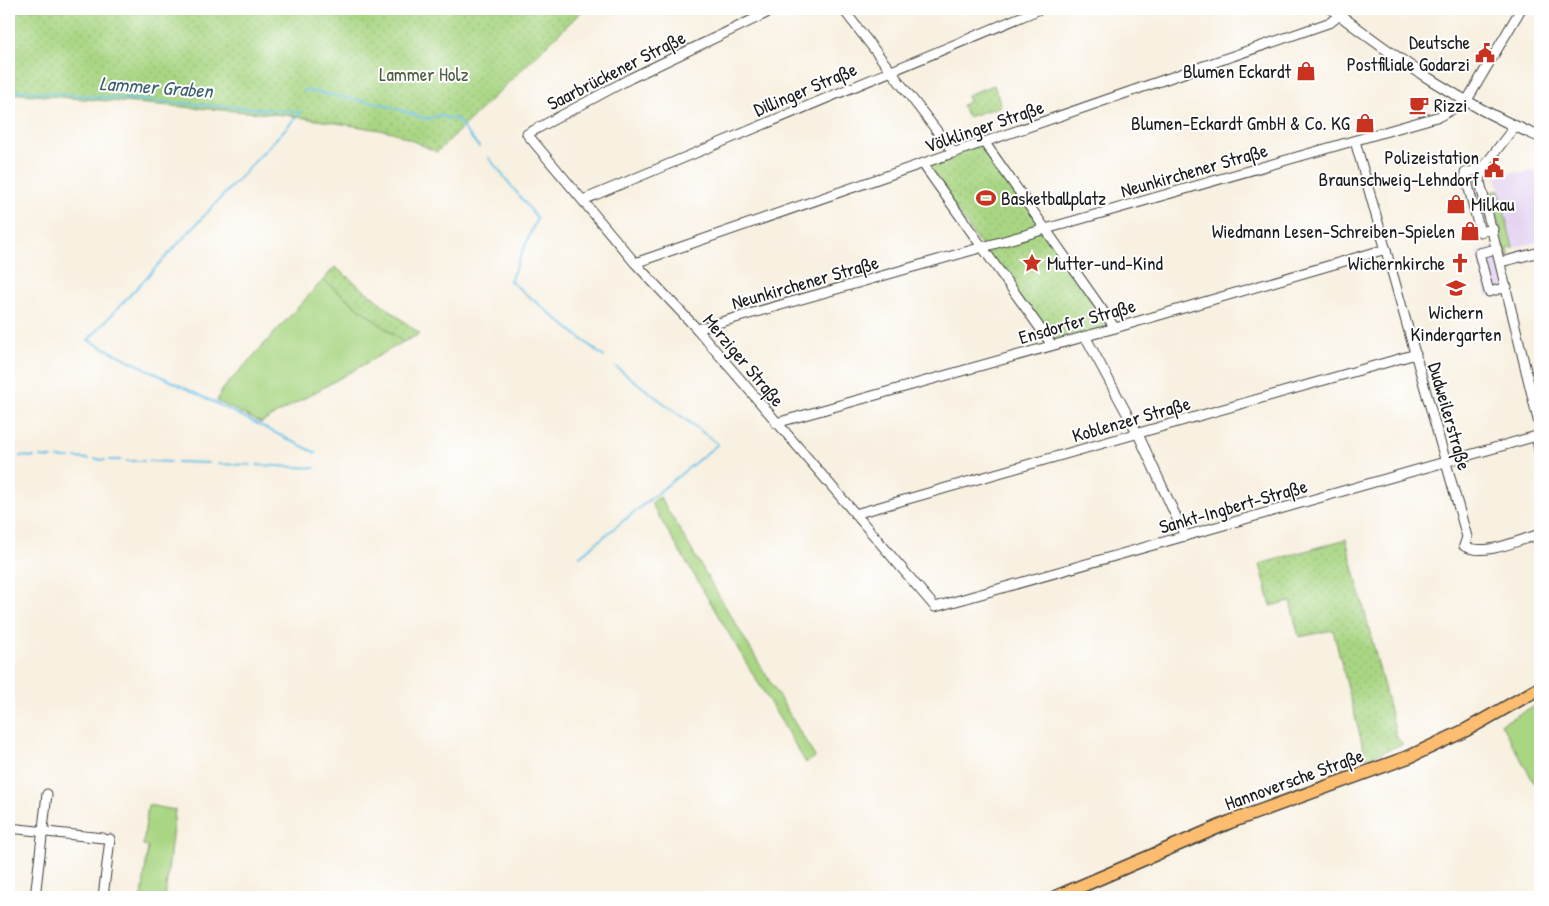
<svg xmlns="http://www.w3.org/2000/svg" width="1549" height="906" font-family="'Patrick Hand',sans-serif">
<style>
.built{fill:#e4d3f1}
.grass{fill:#a9d683;stroke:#627950}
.park{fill:url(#park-dots);stroke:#627950}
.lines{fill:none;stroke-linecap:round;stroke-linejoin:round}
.stream{stroke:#6cc4e9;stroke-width:2}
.minor-casing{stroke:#3d3c39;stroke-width:11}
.tertiary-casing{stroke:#3d3c39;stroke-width:12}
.primary-casing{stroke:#3d3c39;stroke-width:15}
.minor{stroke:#fff;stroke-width:9}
.tertiary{stroke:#fff;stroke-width:10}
.primary{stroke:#fcbd6f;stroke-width:12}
.labels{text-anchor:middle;stroke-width:4;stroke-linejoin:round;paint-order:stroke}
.poi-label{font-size:19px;fill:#1c1c1c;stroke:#fff;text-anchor:end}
.street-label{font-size:19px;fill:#1c1c1c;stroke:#fff}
.park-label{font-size:19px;fill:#4d5d40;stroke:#fff}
.water-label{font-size:20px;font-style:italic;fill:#3c5f6e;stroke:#fff}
</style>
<defs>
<pattern id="park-dots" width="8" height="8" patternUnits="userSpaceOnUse" patternTransform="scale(1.25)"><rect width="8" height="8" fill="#a9d683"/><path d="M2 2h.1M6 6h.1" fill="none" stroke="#91b771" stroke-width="1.8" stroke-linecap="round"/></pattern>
</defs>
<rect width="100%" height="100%" fill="#fff"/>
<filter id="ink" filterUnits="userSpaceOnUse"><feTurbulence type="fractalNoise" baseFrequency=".02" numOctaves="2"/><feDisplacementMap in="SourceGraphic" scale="10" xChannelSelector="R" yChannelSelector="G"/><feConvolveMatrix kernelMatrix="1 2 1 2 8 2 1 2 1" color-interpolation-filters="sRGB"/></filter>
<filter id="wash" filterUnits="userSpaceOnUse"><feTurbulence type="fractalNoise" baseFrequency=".0096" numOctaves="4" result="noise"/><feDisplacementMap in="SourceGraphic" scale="20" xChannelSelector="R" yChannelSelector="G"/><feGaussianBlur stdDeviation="1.12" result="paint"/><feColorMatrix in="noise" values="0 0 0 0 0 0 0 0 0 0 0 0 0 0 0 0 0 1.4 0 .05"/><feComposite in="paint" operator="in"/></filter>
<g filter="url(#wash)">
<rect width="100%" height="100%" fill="#f8f0e0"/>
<g class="built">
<polygon points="1540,169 1540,241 1513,248 1496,177 1518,171 1519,174"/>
<polygon points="1497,247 1508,291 1487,296 1477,252"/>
</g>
<g class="grass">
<polygon points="1499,190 1513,248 1508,249 1510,258 1507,258 1491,192"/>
<polygon points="323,280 403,342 261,423 217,401 222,390"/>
<polygon points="660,497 815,757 806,763 651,503"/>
<polygon points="1540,703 1540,793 1501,724"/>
<polygon points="148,805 175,810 165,897 142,897 148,846 143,845"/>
</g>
<g class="park">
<polygon points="9,9 584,9 437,152 393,132 285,115 9,93"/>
<polygon points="994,85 1001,106 968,117 962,105 969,102 967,95"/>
<polygon points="985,143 1115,328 1052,345 923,164"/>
<polygon points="335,267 420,334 403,342 323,280"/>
<polygon points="1346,539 1397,738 1403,744 1366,759 1333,630 1299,637 1290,601 1271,606 1260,564"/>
</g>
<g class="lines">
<g class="stream">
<polyline points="9,90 301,112"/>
<polyline points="303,90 382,104 427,119 440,115 448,119 455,118 479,147"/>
<polyline points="301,112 88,340 316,453"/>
<polyline points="489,158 537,218 510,281 604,357"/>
<polyline points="9,293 12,294"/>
<polyline points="9,456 14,456"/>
<polyline points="20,456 34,457"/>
<polyline points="40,457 52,458"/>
<polyline points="58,458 70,458"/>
<polyline points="76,458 89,459"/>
<polyline points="95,459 105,460"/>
<polyline points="110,460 121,460"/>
<polyline points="127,461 144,461"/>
<polyline points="149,461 170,462"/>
<polyline points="177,462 209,463"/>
<polyline points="218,464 251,465"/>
<polyline points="257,465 315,468"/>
<polyline points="580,556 718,444 616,367"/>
</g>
</g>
</g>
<g filter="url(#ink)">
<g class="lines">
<defs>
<g id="minor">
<polyline points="775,9 631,78 527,134 635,263 697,329 935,607 1540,435"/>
<polyline points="843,9 954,153"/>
<polyline points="1515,126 1482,169 1480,182 1540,428"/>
<path d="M1355 141 1467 537 1464 546C1484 557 1519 540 1540 534"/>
<polyline points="985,143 1115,328"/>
<polyline points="923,164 1052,345"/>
<polyline points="1482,169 1465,173 1480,232 1493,229"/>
<polyline points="583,200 1040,9"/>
<polyline points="1497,249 1479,253 1489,292 1507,287"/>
<polyline points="1501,262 1540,252"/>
<polyline points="635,263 1331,22 1340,15"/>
<polyline points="697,329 1440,116 1466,102 1521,9"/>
<polyline points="1085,336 1138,434 1185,536"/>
<polyline points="776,423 1115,328 1386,249"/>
<polyline points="1540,436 1537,440 1540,455"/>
<polyline points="855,514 1416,354"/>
<polyline points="9,828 103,838"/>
<polyline points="35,897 47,794"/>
<polyline points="103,897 110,839"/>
</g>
<path id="tertiary" d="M1332 9C1398 60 1462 105 1540 137"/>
<polyline id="primary" points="1056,897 1230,822 1411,756 1466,730 1540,688"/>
</defs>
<use href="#minor" class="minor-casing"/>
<use href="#tertiary" class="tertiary-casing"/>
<use href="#primary" class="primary-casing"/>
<use href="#minor" class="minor"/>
<use href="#tertiary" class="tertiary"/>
<use href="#primary" class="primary"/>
</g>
</g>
<defs>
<symbol id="civic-bare" viewBox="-9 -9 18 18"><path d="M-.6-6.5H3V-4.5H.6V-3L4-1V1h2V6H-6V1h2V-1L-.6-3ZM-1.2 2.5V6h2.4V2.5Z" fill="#c8321e" stroke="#fff" stroke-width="2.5" paint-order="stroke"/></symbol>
<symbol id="shop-bare" viewBox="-9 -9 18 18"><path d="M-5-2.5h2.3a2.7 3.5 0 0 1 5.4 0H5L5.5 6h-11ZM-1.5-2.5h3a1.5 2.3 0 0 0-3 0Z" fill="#c8321e" stroke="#fff" stroke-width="2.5" paint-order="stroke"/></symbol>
<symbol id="cafe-bare" viewBox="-9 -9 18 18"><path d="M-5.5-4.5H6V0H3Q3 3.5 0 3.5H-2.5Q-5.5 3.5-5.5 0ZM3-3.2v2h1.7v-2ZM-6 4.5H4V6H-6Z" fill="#c8321e" stroke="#fff" stroke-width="2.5" paint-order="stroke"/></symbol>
<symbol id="stadium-bare" viewBox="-9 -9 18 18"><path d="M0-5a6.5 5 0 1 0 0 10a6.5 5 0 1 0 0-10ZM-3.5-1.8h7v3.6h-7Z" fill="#c8321e" stroke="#fff" stroke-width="2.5" paint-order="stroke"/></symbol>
<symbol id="sight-bare" viewBox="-9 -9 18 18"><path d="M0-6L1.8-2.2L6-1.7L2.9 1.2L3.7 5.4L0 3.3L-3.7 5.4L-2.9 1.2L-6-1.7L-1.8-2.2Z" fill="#c8321e" stroke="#fff" stroke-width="2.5" paint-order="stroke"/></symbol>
<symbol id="church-bare" viewBox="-9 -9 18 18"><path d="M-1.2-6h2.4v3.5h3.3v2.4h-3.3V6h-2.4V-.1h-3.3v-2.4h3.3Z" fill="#c8321e" stroke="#fff" stroke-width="2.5" paint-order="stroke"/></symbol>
<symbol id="school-bare" viewBox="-9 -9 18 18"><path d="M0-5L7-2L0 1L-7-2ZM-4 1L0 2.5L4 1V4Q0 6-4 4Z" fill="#c8321e" stroke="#fff" stroke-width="2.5" paint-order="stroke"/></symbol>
</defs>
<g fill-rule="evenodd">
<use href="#civic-bare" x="1471" y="39" width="28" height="28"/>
<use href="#shop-bare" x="1292" y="57" width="28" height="28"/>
<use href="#cafe-bare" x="1405" y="91" width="28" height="28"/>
<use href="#shop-bare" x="1351" y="109" width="28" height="28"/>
<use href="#civic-bare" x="1480" y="154" width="28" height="28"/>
<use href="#stadium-bare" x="972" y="184" width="28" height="28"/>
<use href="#shop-bare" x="1442" y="190" width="28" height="28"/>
<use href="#shop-bare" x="1456" y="217" width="28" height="28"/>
<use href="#sight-bare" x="1018" y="249" width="28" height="28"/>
<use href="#church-bare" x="1446" y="249" width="28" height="28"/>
<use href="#school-bare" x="1442" y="274" width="28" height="28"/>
</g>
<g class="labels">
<g class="poi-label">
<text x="1470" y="49">Deutsche<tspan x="1470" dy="22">Postfiliale Godarzi</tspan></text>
<text x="1291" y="78">Blumen Eckardt</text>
<text x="1434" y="112" text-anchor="start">Rizzi</text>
<text x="1350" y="130">Blumen-Eckardt GmbH &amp; Co. KG</text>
<text x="1479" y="164">Polizeistation<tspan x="1479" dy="22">Braunschweig-Lehndorf</tspan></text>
<text x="1001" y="205" text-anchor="start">Basketballplatz</text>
<text x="1471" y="211" text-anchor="start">Milkau</text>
<text x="1455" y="238">Wiedmann Lesen-Schreiben-Spielen</text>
<text x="1047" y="270" text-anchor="start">Mutter-und-Kind</text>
<text x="1445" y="270">Wichernkirche</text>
<text x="1456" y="319" text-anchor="middle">Wichern<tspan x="1456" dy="22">Kindergarten</tspan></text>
</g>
<g class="street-label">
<text transform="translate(616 70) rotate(-27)" y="7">Saarbrückener Straße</text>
<text transform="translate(805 89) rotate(-23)" y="7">Dillinger Straße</text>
<text transform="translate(984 126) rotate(-19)" y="7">Völklinger Straße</text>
<text transform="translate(1194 170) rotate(-16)" y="7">Neunkirchener Straße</text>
<text transform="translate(805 282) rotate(-16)" y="7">Neunkirchener Straße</text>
<text transform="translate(1077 321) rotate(-16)" y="7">Ensdorfer Straße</text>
<text transform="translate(744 360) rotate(50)" y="7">Merziger Straße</text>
<text transform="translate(1450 416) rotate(74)" y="7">Dudweilerstraße</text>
<text transform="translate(1131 419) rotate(-16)" y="7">Koblenzer Straße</text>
<text transform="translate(1233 506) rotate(-16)" y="7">Sankt-Ingbert-Straße</text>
<text transform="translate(1294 779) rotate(-20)" y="7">Hannoversche Straße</text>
</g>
<g class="park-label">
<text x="424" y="81">Lammer Holz</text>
</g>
<g class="water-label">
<text transform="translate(156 87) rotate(4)" y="7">Lammer Graben</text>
</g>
</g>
<rect width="1549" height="906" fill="none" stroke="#fff" stroke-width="30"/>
</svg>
